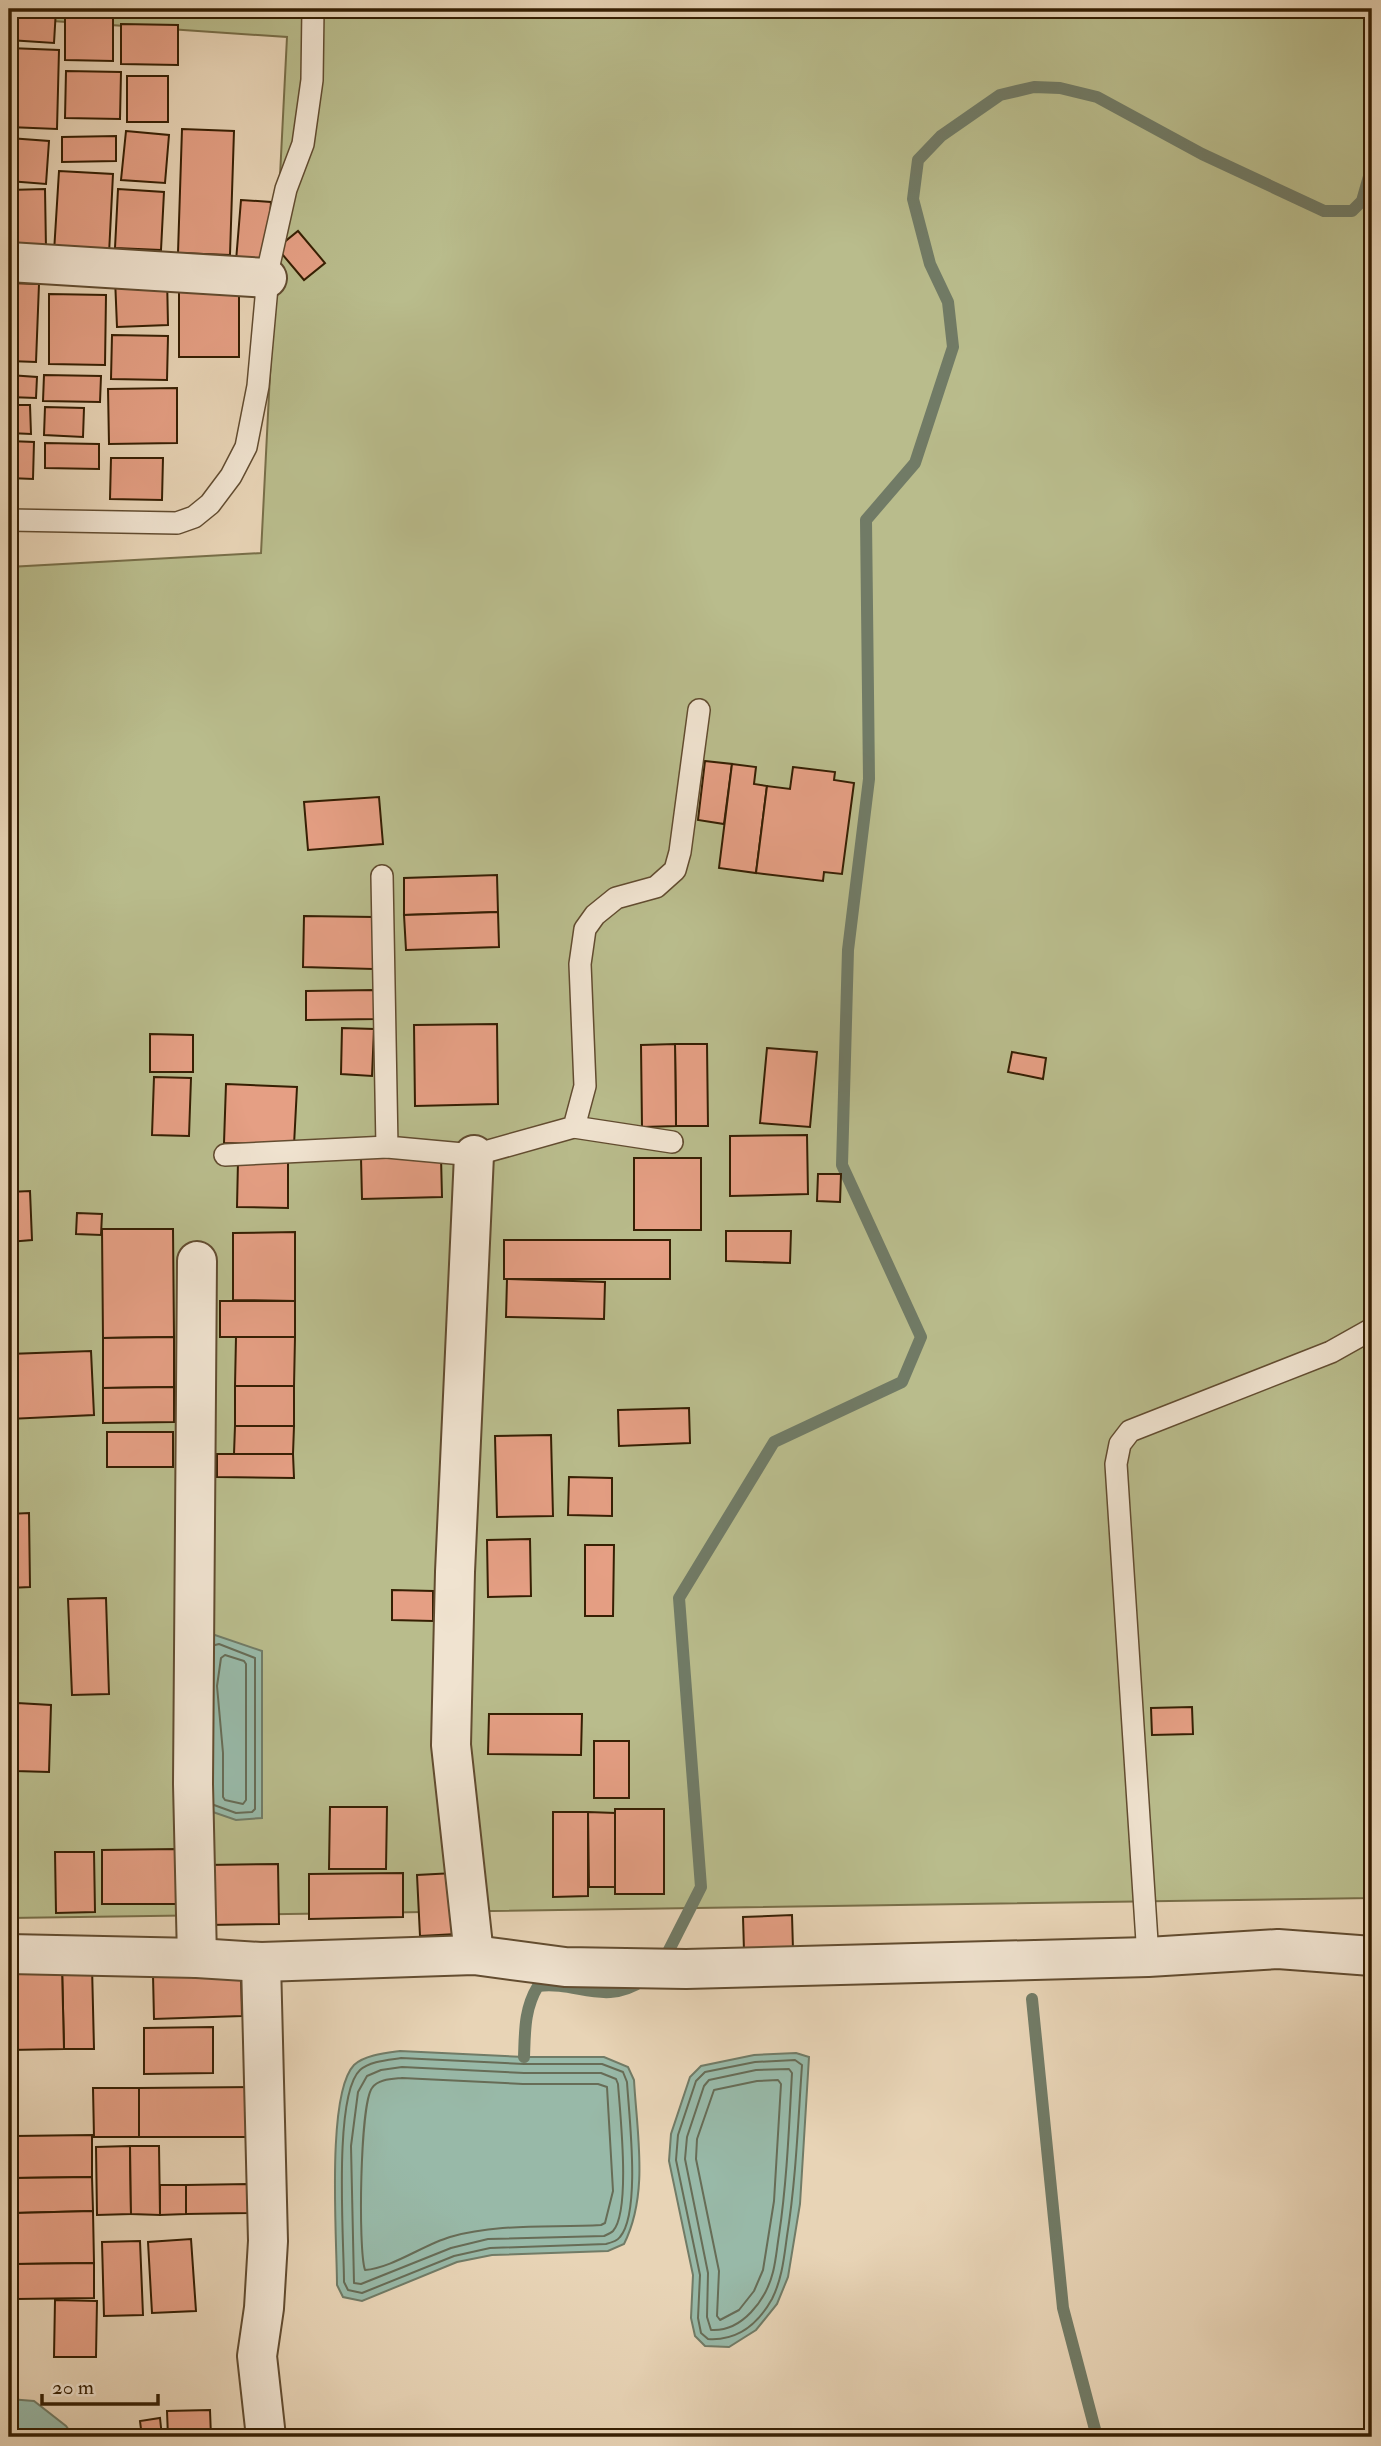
<svg xmlns="http://www.w3.org/2000/svg" width="1381" height="2446" font-family="'IM FELL Double Pica',serif">
<style>
.green{fill:#b9bc8c;stroke:#786e48;stroke-width:2}
.water{fill:#98b9a8;stroke:#717b66;stroke-width:2}
.lines{fill:none;stroke-linecap:round;stroke-linejoin:round}
.shore{stroke:#676c56;stroke-width:2}
.stream{stroke:#717b66;stroke-width:12}
.building{fill:#e59f84;stroke:#361f03;stroke-width:2}
.service-casing{stroke:#624c30;stroke-width:24}
.minor-casing{stroke:#624c30;stroke-width:42}
.service{stroke:#f0e3d0;stroke-width:21}
.minor{stroke:#f0e3d0;stroke-width:38}
</style>
<rect width="100%" height="100%" fill="#e8d4b6"/>
<filter id="stains"><feTurbulence type="fractalNoise" baseFrequency=".00286" numOctaves="4"/><feColorMatrix values="0 0 0 0 .2 0 0 0 0 .09 0 0 0 0 .02 0 0 0 .5 -.17"/></filter>
<radialGradient id="worn" r=".72"><stop offset=".6" stop-color="#630" stop-opacity="0"/><stop offset="1" stop-color="#630" stop-opacity=".3"/></radialGradient>
<polygon class="green" points="9,9 1372,9 1372,1898 9,1918 9,567 261,553 287,37 9,18"/>
<g class="water">
<polygon points="209,1633 262,1651 262,1818 236,1820 207,1810"/>
<path d="M400 2051 524 2057H604L628 2067 634 2080C637 2134 649 2194 624 2244L608 2251 492 2255 457 2262 362 2301 343 2297 337 2285C337 2241 326 2094 354 2065 365 2055 386 2053 400 2051Z"/>
<polygon points="796,2053 809,2057 800,2204 788,2277 777,2304 756,2330 729,2347 705,2346 695,2336 691,2318 693,2275 669,2161 671,2134 690,2077 701,2066 754,2055"/>
<polygon points="9,2399 34,2401 66,2426 74,2437 9,2437"/>
</g>
<g class="lines">
<g class="shore">
<polygon points="225,1655 244,1661 246,1664 246,1800 243,1804 225,1800 223,1797 223,1753 217,1686 221,1658"/>
<polyline points="214,1805 236,1813 252,1812 255,1809 255,1658 219,1644 215,1645"/>
<path d="M401 2058 524 2064H602L623 2072 627 2082C629 2116 641 2212 620 2237 617 2241 610 2243 606 2244L490 2248 454 2256 362 2293 348 2290 344 2282C344 2243 333 2095 360 2070 370 2061 388 2060 401 2058Z"/>
<path d="M795 2060 802 2065C798 2122 796 2180 787 2236 784 2258 782 2279 772 2299 758 2324 737 2341 708 2339L701 2333 698 2318 700 2275 676 2160 678 2135 696 2081 705 2072 755 2062Z"/>
<path d="M402 2067 524 2073H601L616 2079 618 2084C620 2113 631 2211 613 2231 611 2233 606 2235 604 2236L488 2239 451 2248 361 2284 354 2283 351 2146 358 2092 367 2076 381 2070Z"/>
<path d="M789 2069 792 2073C789 2127 787 2181 779 2235 777 2247 776 2260 773 2272 766 2300 742 2332 711 2330L707 2317 708 2273 685 2159 687 2137 704 2086 709 2080 756 2070Z"/>
<path d="M402 2078 523 2084H598L607 2087 613 2191 605 2223 601 2225C551 2228 499 2223 450 2237 423 2245 392 2268 365 2270 358 2249 360 2105 372 2088 378 2079 392 2079 402 2078Z"/>
<polygon points="778,2080 781,2084 774,2201 763,2270 754,2291 739,2310 720,2320 717,2316 719,2271 696,2159 697,2139 714,2090 757,2081"/>
</g>
<g class="stream">
<polyline points="668,1952 701,1887 679,1598 774,1442 902,1382 921,1337 842,1165 848,950 869,779 866,520 915,463 953,347 948,302 930,264 913,199 918,160 941,136 1000,95 1034,87 1060,88 1097,97 1202,154 1324,211 1352,211 1362,201 1372,166"/>
<polyline points="1032,1999 1063,2308 1097,2437"/>
<path d="M524 2057C525 2032 524 2009 538 1986 579 1981 604 2007 645 1979"/>
</g>
</g>
<g class="building">
<polygon points="9,9 56,9 54,43 9,40"/>
<polygon points="65,9 113,9 113,61 65,60"/>
<polygon points="121,24 178,25 178,65 121,64"/>
<polygon points="9,48 59,50 57,129 9,127"/>
<polygon points="66,71 121,72 120,119 65,118"/>
<rect x="127" y="76" width="41" height="46"/>
<polygon points="182,129 234,131 230,255 178,253"/>
<polygon points="126,131 169,135 165,183 121,180"/>
<polygon points="116,136 116,161 62,162 62,137"/>
<polygon points="9,138 49,141 46,184 9,181"/>
<polygon points="59,171 113,174 109,254 54,252"/>
<polygon points="45,189 46,249 9,249 9,190"/>
<polygon points="118,189 164,192 161,250 115,248"/>
<polygon points="241,200 271,202 267,263 236,261"/>
<polygon points="298,231 325,263 304,280 277,248"/>
<polygon points="167,276 168,325 117,327 115,278"/>
<polygon points="9,283 39,284 36,362 9,361"/>
<polygon points="239,283 239,357 179,357 179,284"/>
<polygon points="49,294 106,295 105,365 49,364"/>
<polygon points="112,335 168,336 167,380 111,379"/>
<polygon points="9,375 37,377 36,398 9,397"/>
<polygon points="44,375 101,376 100,402 43,401"/>
<polygon points="177,388 177,443 109,444 108,389"/>
<polygon points="9,405 30,405 31,434 9,433"/>
<polygon points="45,407 84,408 83,437 44,435"/>
<polygon points="9,441 34,442 33,479 9,478"/>
<polygon points="45,443 99,444 99,469 45,468"/>
<polygon points="111,458 163,458 162,500 110,499"/>
<polygon points="705,761 732,764 724,824 698,820"/>
<polygon points="732,764 756,767 754,784 767,786 756,873 719,868"/>
<polygon points="793,767 835,772 834,780 854,783 842,874 824,872 823,881 756,873 767,786 790,789"/>
<polygon points="379,797 383,844 308,850 304,802"/>
<polygon points="497,875 498,912 404,915 404,878"/>
<polygon points="498,912 499,947 406,950 404,915"/>
<polygon points="304,916 374,917 373,969 303,967"/>
<polygon points="375,990 376,1019 306,1020 306,991"/>
<polygon points="497,1024 498,1104 415,1106 414,1025"/>
<polygon points="342,1028 374,1029 372,1076 341,1074"/>
<polygon points="150,1034 193,1035 193,1072 150,1072"/>
<polygon points="675,1044 707,1044 708,1126 676,1126"/>
<polygon points="675,1044 676,1126 642,1127 641,1045"/>
<polygon points="767,1048 817,1052 810,1127 760,1123"/>
<polygon points="1012,1052 1046,1058 1043,1079 1008,1072"/>
<polygon points="154,1077 191,1078 189,1136 152,1135"/>
<polygon points="226,1084 297,1087 294,1145 224,1143"/>
<polygon points="807,1135 808,1194 730,1196 730,1136"/>
<polygon points="441,1157 442,1197 362,1199 361,1158"/>
<rect x="634" y="1158" width="67" height="72"/>
<polygon points="238,1161 288,1162 288,1208 237,1207"/>
<polygon points="818,1174 841,1174 840,1202 817,1201"/>
<polygon points="30,1191 32,1240 9,1242 9,1192"/>
<polygon points="77,1213 102,1214 101,1235 76,1234"/>
<polygon points="102,1229 173,1229 174,1337 103,1338"/>
<polygon points="726,1231 791,1231 790,1263 726,1261"/>
<polygon points="295,1232 295,1301 233,1300 233,1233"/>
<rect x="504" y="1240" width="166" height="39"/>
<polygon points="507,1279 605,1282 604,1319 506,1317"/>
<rect x="220" y="1301" width="75" height="36"/>
<polygon points="174,1337 174,1387 103,1388 103,1338"/>
<polygon points="236,1337 295,1337 294,1386 235,1386"/>
<polygon points="91,1351 94,1415 9,1419 9,1354"/>
<rect x="235" y="1386" width="59" height="40"/>
<polygon points="174,1387 174,1422 103,1423 103,1388"/>
<polygon points="689,1408 690,1443 619,1446 618,1410"/>
<polygon points="235,1426 294,1426 293,1454 234,1454"/>
<rect x="107" y="1432" width="66" height="35"/>
<polygon points="551,1435 553,1516 497,1517 495,1436"/>
<polygon points="217,1454 293,1454 294,1478 217,1477"/>
<polygon points="569,1477 612,1478 612,1516 568,1515"/>
<polygon points="29,1513 30,1587 9,1588 9,1514"/>
<polygon points="530,1539 531,1596 488,1597 487,1540"/>
<polygon points="585,1545 614,1545 613,1616 585,1616"/>
<polygon points="392,1590 433,1591 433,1621 392,1620"/>
<polygon points="106,1598 109,1694 72,1695 68,1599"/>
<polygon points="17,1703 51,1705 49,1772 15,1771"/>
<polygon points="1192,1707 1193,1734 1152,1735 1151,1708"/>
<polygon points="489,1714 582,1714 581,1755 488,1754"/>
<rect x="594" y="1741" width="35" height="57"/>
<polygon points="330,1807 387,1807 386,1869 329,1869"/>
<rect x="615" y="1809" width="49" height="85"/>
<polygon points="553,1812 588,1812 588,1896 553,1897"/>
<polygon points="588,1812 615,1813 615,1887 589,1887"/>
<polygon points="177,1849 177,1904 102,1904 102,1850"/>
<polygon points="55,1852 94,1852 95,1912 56,1913"/>
<polygon points="9,1854 14,1854 11,1946 9,1946"/>
<polygon points="278,1864 279,1924 206,1925 205,1865"/>
<polygon points="403,1873 403,1917 309,1919 309,1874"/>
<polygon points="454,1873 457,1934 420,1936 417,1875"/>
<polygon points="792,1915 793,1950 744,1951 743,1917"/>
<polygon points="92,1966 94,2049 64,2049 62,1967"/>
<polygon points="62,1967 64,2049 9,2050 9,1968"/>
<polygon points="241,1973 242,2016 154,2019 153,1975"/>
<polygon points="213,2027 213,2073 144,2074 144,2028"/>
<polygon points="257,2087 257,2137 139,2137 139,2088"/>
<polygon points="93,2088 139,2088 139,2137 94,2137"/>
<polygon points="92,2135 92,2177 14,2178 14,2136"/>
<polygon points="130,2146 131,2214 97,2215 96,2147"/>
<polygon points="130,2146 159,2146 160,2215 131,2214"/>
<polygon points="92,2177 93,2211 15,2213 14,2178"/>
<polygon points="249,2184 249,2213 186,2214 186,2185"/>
<polygon points="160,2185 186,2185 186,2214 160,2215"/>
<polygon points="93,2211 94,2263 16,2264 15,2213"/>
<polygon points="191,2239 196,2311 152,2313 148,2242"/>
<polygon points="140,2241 143,2315 104,2316 102,2242"/>
<polygon points="94,2263 94,2298 16,2299 16,2264"/>
<polygon points="55,2300 97,2301 96,2357 54,2357"/>
<polygon points="210,2410 211,2437 168,2437 167,2411"/>
<polygon points="160,2418 162,2437 142,2437 140,2421"/>
</g>
<g class="lines">
<defs>
<g id="service">
<polyline points="9,520 177,523 194,517 210,504 231,476 246,447 258,386 269,265 286,189 303,144 312,80 313,9"/>
<polyline points="382,876 387,1147 474,1155 574,1127 585,1086 580,964 585,929 595,915 616,898 656,887 675,870 680,852 699,710"/>
<polyline points="574,1127 672,1142"/>
<polyline points="225,1155 387,1147"/>
<polyline points="1148,1957 1116,1464 1120,1444 1130,1431 1331,1352 1372,1329"/>
</g>
<g id="minor">
<polyline points="9,262 267,278"/>
<polyline points="197,1261 193,1784 197,1958"/>
<polyline points="9,1954 197,1958 261,1962 474,1955 565,1967 686,1969 1148,1957 1278,1949 1372,1956"/>
<polyline points="474,1955 451,1745 455,1572 474,1155"/>
<polyline points="261,1962 268,2241 264,2308 257,2356 266,2437"/>
</g>
</defs>
<use href="#service" class="service-casing"/>
<use href="#minor" class="minor-casing"/>
<use href="#service" class="service"/>
<use href="#minor" class="minor"/>
</g>
<rect width="1381" height="2446" fill="none" stroke="#e8d4b6" stroke-width="35"/>
<rect x="10" y="10" width="1360" height="2425" fill="none" stroke="#361f03" stroke-width="3.5"/>
<rect x="18" y="18" width="1346" height="2411" fill="none" stroke="#361f03" stroke-width="2"/>
<path d="M42 2394v10h116v-10" fill="none" stroke="#361f03" stroke-width="3.5"/>
<text x="52" y="2394" font-size="21" fill="#361f03" stroke="#f0e3d0" stroke-width="5" paint-order="stroke">20 m</text>
<rect width="100%" height="100%" filter="url(#stains)"/>
<rect width="100%" height="100%" fill="url(#worn)"/>
</svg>
